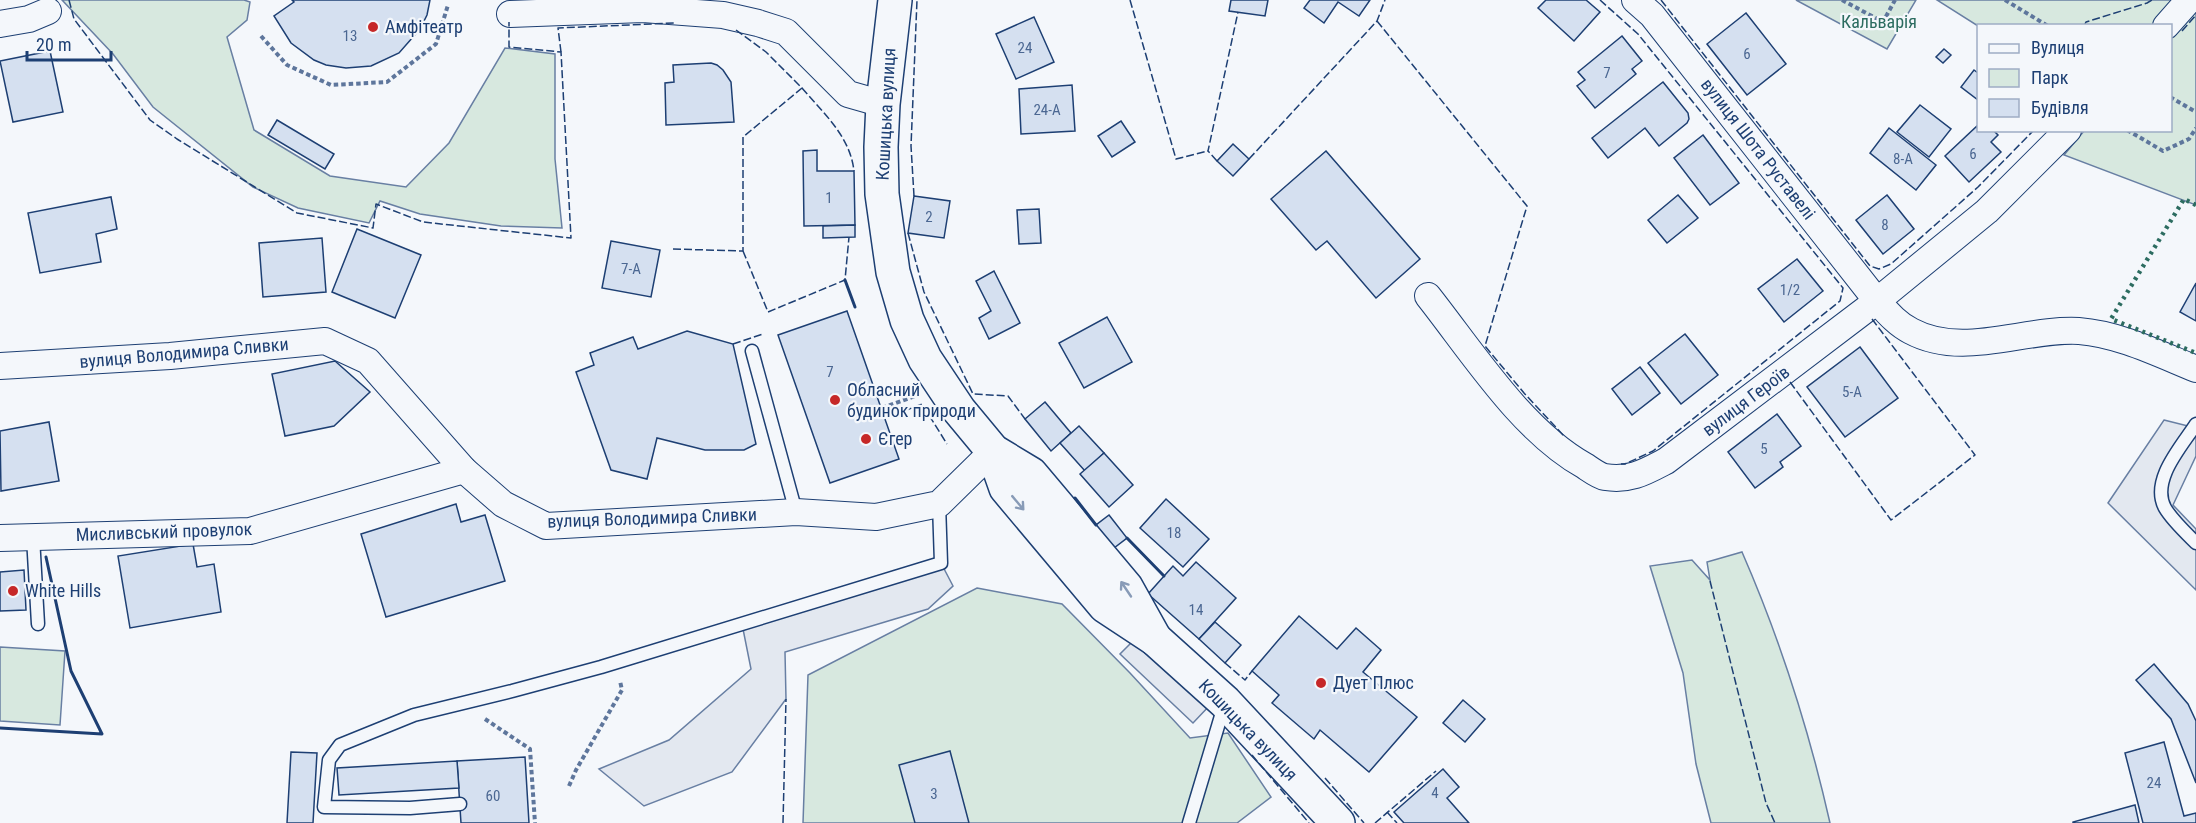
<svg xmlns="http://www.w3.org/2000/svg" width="2196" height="823" font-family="'Roboto Condensed',sans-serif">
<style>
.green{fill:#d7e8df;stroke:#687fa3;stroke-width:1.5}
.parking{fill:#e3e8f0;stroke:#687fa3;stroke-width:1.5}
.building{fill:#d5e0f0;stroke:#1d3f73;stroke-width:1.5}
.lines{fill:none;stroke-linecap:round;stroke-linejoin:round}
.lane-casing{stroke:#1d3f73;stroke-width:15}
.street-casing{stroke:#1d3f73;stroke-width:28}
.secondary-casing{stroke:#1d3f73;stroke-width:36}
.path{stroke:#5e769c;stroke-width:4;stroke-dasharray:4.5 3;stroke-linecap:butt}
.lane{stroke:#f4f7fb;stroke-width:12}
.street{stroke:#f4f7fb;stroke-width:26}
.secondary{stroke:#f4f7fb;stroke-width:33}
.hedge{stroke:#2c6c60;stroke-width:4.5;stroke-dasharray:3 4.5;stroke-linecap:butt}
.fence{stroke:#1d3f73;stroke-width:1.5;stroke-dasharray:8 3;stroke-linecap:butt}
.wall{stroke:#1d3f73;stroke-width:3}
.oneway{stroke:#889bb7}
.poi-dot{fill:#c62828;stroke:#f4f7fb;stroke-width:2}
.labels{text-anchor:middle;stroke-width:4.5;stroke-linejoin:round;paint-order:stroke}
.number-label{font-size:15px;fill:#4b6792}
.park-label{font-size:18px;fill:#2c6c60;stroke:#f4f7fb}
.poi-label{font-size:18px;fill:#1d3f73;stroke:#f4f7fb;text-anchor:start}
.street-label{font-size:18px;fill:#1d3f73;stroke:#f4f7fb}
</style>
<rect width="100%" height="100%" fill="#f4f7fb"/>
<g class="green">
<polygon points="62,0 244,0 250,2 247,20 227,37 254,130 330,176 406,187 449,143 505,48 555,54 555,159 562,228 501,226 420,214 380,201 369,223 298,208 253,187 153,107 113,54"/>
<polygon points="1796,0 1916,0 1887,49"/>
<polygon points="1937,0 2196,0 2196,205 2064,155 2084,131 2170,130 2170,26 1978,26"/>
<path d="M1742 552C1780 639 1809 730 1830 823H1711L1696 764 1683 673 1650 566 1692 560 1710 580 1707 562Z"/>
<polygon points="977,588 1062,604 1130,673 1190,738 1228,733 1271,797 1237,823 803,823 808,675"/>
<polygon points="0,647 65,651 60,725 0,721"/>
</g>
<g class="parking">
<polygon points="2164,420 2196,428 2196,456 2173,505 2196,529 2196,590 2108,503"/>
<polygon points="941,563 953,586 928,609 785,652 786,699 732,772 644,806 599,769 669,740 751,669 742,624"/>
<polygon points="1139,635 1211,704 1193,723 1120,654"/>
</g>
<g class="building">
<polygon points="292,0 430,0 427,15 420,29 399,53 371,66 346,68 326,65 314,60 291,43 274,16 294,2"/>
<polygon points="1231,0 1268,0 1265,16 1229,11"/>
<polygon points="1310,0 1370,0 1359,16 1338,2 1324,23 1304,8"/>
<polygon points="1546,0 1586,0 1600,12 1574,41 1538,8"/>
<polygon points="1746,13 1786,64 1747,95 1707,44"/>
<polygon points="1034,17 1054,62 1016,79 996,34"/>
<polygon points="1622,36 1642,61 1632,69 1636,74 1595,108 1577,86 1585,80 1578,72"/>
<polygon points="1944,49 1951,55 1943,63 1936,57"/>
<polygon points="50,51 63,112 13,122 0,61"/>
<polygon points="711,63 717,65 723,70 731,82 734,122 666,125 665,83 674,82 673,65"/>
<polygon points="1974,70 1978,73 1978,100 1961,87"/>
<polygon points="1663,82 1688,113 1689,119 1687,123 1659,146 1645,128 1608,158 1592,138"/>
<polygon points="1072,85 1075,131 1021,134 1019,89"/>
<polygon points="1920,105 1951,129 1929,157 1897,132"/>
<polygon points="277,120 334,154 325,169 268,135"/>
<polygon points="1121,121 1135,142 1112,157 1098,136"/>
<polygon points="1977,126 1978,130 1993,130 1998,135 1991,142 2001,152 1969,182 1945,156"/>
<polygon points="1889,128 1936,165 1916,190 1870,153"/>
<polygon points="1703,135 1739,183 1710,205 1674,158"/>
<polygon points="1233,144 1249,159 1233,176 1217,161"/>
<polygon points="817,150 817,171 854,171 855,225 804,226 803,151"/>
<polygon points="1326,151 1420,259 1376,298 1327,241 1316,250 1271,199"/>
<polygon points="1678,195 1698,218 1667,243 1648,220"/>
<polygon points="1887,195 1914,229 1883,254 1856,220"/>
<polygon points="914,196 950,201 944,238 908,233"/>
<polygon points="111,197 117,229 96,234 101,262 40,273 28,213"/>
<polygon points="1039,209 1041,243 1019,244 1017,210"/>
<polygon points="855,225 855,237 823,238 823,226"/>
<polygon points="357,229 421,255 395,318 332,292"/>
<polygon points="322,238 326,292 263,297 259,243"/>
<polygon points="611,241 660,250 651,297 602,288"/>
<polygon points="1797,259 1823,291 1784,322 1758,289"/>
<polygon points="994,271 1020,323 989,339 979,318 991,311 976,281"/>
<polygon points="2196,283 2196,321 2180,312"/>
<polygon points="847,311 899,459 830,483 778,335"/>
<polygon points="1107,317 1132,362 1084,388 1059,343"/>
<polygon points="687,331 733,344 756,444 744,450 705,450 657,438 647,479 611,470 576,372 594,365 590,353 633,337 638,349"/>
<polygon points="1685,334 1718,375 1681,404 1648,363"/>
<polygon points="1860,347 1898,398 1845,437 1807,387"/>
<polygon points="335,361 370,392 334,426 285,436 272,374"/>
<polygon points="1640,367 1660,393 1632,415 1612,389"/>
<polygon points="1045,402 1071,433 1051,451 1025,419"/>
<polygon points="1777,414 1801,446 1780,462 1783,467 1755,488 1728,452"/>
<polygon points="49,422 59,481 1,491 0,431"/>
<polygon points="1079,426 1104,453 1085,471 1060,443"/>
<polygon points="1104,453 1133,485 1109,507 1080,474"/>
<polygon points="1166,499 1209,539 1183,567 1140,528"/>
<polygon points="456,504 461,522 485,515 505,581 386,617 361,534"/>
<polygon points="1109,515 1127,538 1114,548 1096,525"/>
<polygon points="193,544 197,567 214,564 221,612 130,628 118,556"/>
<polygon points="1196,562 1236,598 1199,639 1148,594 1173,566 1183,576"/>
<polygon points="24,570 26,610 0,611 0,572"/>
<polygon points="1299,616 1337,649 1356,628 1381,650 1363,672 1417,717 1369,772 1320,730 1314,739 1272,703 1279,695 1252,671"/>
<polygon points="1215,622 1241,645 1225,663 1199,639"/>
<polygon points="2154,664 2188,704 2196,721 2196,783 2171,719 2136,680"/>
<polygon points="1463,700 1485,719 1465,742 1443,723"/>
<polygon points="2164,742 2184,816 2196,813 2196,823 2143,823 2125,753"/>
<polygon points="950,751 969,823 915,823 899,765"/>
<polygon points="291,752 317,753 313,823 287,823"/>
<polygon points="525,757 529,823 461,823 457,761"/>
<polygon points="457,761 459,788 339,795 337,768"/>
<polygon points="1443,769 1459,787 1447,798 1469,823 1404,823 1394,812"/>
<polygon points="2135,805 2139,823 2073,823 2073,822"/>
</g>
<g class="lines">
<defs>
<g id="lane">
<polyline points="752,351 796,512"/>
<path d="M2196 424C2182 446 2150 480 2165 508 2172 520 2186 533 2196 543"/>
<polyline points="33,537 38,624"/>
<polyline points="460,804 410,808 324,807 329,760 340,745 414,715 512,691 601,667 941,563 939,504"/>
<polyline points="1189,823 1224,706"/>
</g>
<g id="street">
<path d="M1635 0 1652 15 1877 301C1887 312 1897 324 1911 331 1963 359 2024 328 2079 331 2119 334 2159 354 2196 369"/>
<polyline points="510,14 643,9 723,15 758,23 786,32 848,94 883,104"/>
<polyline points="0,24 29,19 48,11"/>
<polyline points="2166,26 2189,0"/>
<path d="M1428 296C1473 353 1522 431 1585 466 1591 470 1599 476 1605 477 1630 481 1645 472 1666 461L1877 301 1987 211 2068 130"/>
<polyline points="0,366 170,356 325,341 368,361 464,470 503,504 546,526 796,512 876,517 939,504 993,451"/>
<polyline points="0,538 250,531 464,470"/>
</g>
<g id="secondary">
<polyline points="895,0 883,104 881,147 882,194 893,272 907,320 925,359 959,410 993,451 1031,474 1126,587 1155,639"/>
<polyline points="993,451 1006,488 1105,606 1155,639 1225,702 1338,823"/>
</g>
</defs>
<use href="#lane" class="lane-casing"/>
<use href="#street" class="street-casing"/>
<use href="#secondary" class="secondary-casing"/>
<g class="path">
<polyline points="1842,0 1883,22 1895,0"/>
<polyline points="2005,0 2048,26"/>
<polyline points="261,36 287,65 331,85 387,82 436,44 448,5"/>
<polyline points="2170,97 2196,112"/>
<polyline points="2127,130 2163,151 2189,139 2196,128"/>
<polyline points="882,408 915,396"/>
<polyline points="485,719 530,749 535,823"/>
<polyline points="569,786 576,770 622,690 620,681"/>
</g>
<use href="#lane" class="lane"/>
<use href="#street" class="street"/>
<use href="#secondary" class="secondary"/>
<polyline class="hedge" points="2196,205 2184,199 2111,319 2196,353"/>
<g class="fence">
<polyline points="69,0 74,19 150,120 177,139 297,213 373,228 376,204 423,222 571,238 561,52 509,47 509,22"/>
<polyline points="1130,0 1176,159 1208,151"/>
<polyline points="1600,0 1638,34 1843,288 1840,301 1653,451 1625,464 1621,464"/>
<polyline points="1661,0 1870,266 1879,269 1891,264 1978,187 2034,130"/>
<polyline points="1377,21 1527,206 1485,346 1524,393 1564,436"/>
<polyline points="2084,26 2086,22 2147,3 2152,0"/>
<polyline points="2182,31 2196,15"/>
<polyline points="561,52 558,28 674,23"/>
<path d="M802 88C824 114 850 136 854 171"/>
<polyline points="1249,159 1377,21 1385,0"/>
<polyline points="1217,161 1208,151 1238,12"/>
<polyline points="914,196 911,146 917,0"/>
<polyline points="908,233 924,292 973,394 1008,396 1025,419"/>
<polyline points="673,249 743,251 743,137 802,88 766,52 736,30"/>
<polyline points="743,251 768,312 845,280 849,237"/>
<polyline points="733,344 763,334"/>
<polyline points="1790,382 1891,520 1975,455 1872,319"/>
<polyline points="904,411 922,404 947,444"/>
<polyline points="1710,581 1766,803 1775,823"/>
<polyline points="1225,663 1245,680 1252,671"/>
<polyline points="1252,755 1309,823"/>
<polyline points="1325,778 1364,823"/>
<polyline points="1387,812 1397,823"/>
<polyline points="783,823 786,699"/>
<polyline points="1375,823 1436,771"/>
</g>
<g class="wall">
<polyline points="845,280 855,307"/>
<polyline points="1075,498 1096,525"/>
<polyline points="1127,538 1164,576"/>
<polyline points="0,728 102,734 71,671 46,557"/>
</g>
</g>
<defs><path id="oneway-shaft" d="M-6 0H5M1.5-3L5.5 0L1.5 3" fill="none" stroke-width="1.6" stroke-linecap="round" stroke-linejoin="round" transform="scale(1.5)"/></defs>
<g class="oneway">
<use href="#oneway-shaft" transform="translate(1018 503) rotate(50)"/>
<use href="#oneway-shaft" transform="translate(1126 589) rotate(-124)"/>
</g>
<g class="poi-dot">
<circle cx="373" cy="27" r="6"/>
<circle cx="835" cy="400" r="6"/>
<circle cx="866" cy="439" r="6"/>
<circle cx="13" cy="591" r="6"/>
<circle cx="1321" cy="683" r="6"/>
</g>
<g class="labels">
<g class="number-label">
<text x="350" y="41">13</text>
<text x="1025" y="53">24</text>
<text x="1747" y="59">6</text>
<text x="1607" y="78">7</text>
<text x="1047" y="115">24-А</text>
<text x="1973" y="159">6</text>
<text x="1903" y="164">8-А</text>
<text x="829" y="203">1</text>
<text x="929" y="222">2</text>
<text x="1885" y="230">8</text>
<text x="631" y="274">7-А</text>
<text x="1790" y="295">1/2</text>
<text x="830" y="377">7</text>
<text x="1852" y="397">5-А</text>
<text x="1764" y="454">5</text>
<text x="1174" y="538">18</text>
<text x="1196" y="615">14</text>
<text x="2154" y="788">24</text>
<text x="1435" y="798">4</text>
<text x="934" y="799">3</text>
<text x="493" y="801">60</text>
</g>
<g class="park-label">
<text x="1879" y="28">Кальварія</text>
</g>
<g class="poi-label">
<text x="385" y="33">Амфітеатр</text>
<text x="847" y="396">Обласний<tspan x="847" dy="21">будинок природи</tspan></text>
<text x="878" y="445">Єгер</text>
<text x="25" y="597">White Hills</text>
<text x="1333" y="689">Дует Плюс</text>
</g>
<g class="street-label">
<text transform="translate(886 114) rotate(-87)" y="6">Кошицька вулиця</text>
<text transform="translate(1758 149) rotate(52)" y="6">вулиця Шота Руставелі</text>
<text transform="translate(184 353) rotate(-5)" y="6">вулиця Володимира Сливки</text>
<text transform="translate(1746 401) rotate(-37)" y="6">вулиця Героїв</text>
<text transform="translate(652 518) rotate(-2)" y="6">вулиця Володимира Сливки</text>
<text transform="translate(164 532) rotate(-2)" y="6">Мисливський провулок</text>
<text transform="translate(1248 730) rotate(46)" y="6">Кошицька вулиця</text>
</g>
</g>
<rect x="1977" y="24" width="195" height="108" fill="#f4f7fb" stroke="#9eadc5" stroke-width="1.5"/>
<rect x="1989" y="44" width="30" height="9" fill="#f4f7fb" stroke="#9eadc5" stroke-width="1.5"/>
<text x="2031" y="54" font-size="18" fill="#1d3f73">Вулиця</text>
<rect x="1989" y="69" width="30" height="18" fill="#d7e8df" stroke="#9eadc5" stroke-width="1.5"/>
<text x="2031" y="84" font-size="18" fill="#1d3f73">Парк</text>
<rect x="1989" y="99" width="30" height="18" fill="#d5e0f0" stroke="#9eadc5" stroke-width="1.5"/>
<text x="2031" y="114" font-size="18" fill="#1d3f73">Будівля</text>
<path d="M27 51v9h84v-9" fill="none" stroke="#1d3f73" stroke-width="3"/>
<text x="36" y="51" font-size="18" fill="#1d3f73" stroke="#f4f7fb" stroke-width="4.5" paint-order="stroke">20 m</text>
</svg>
